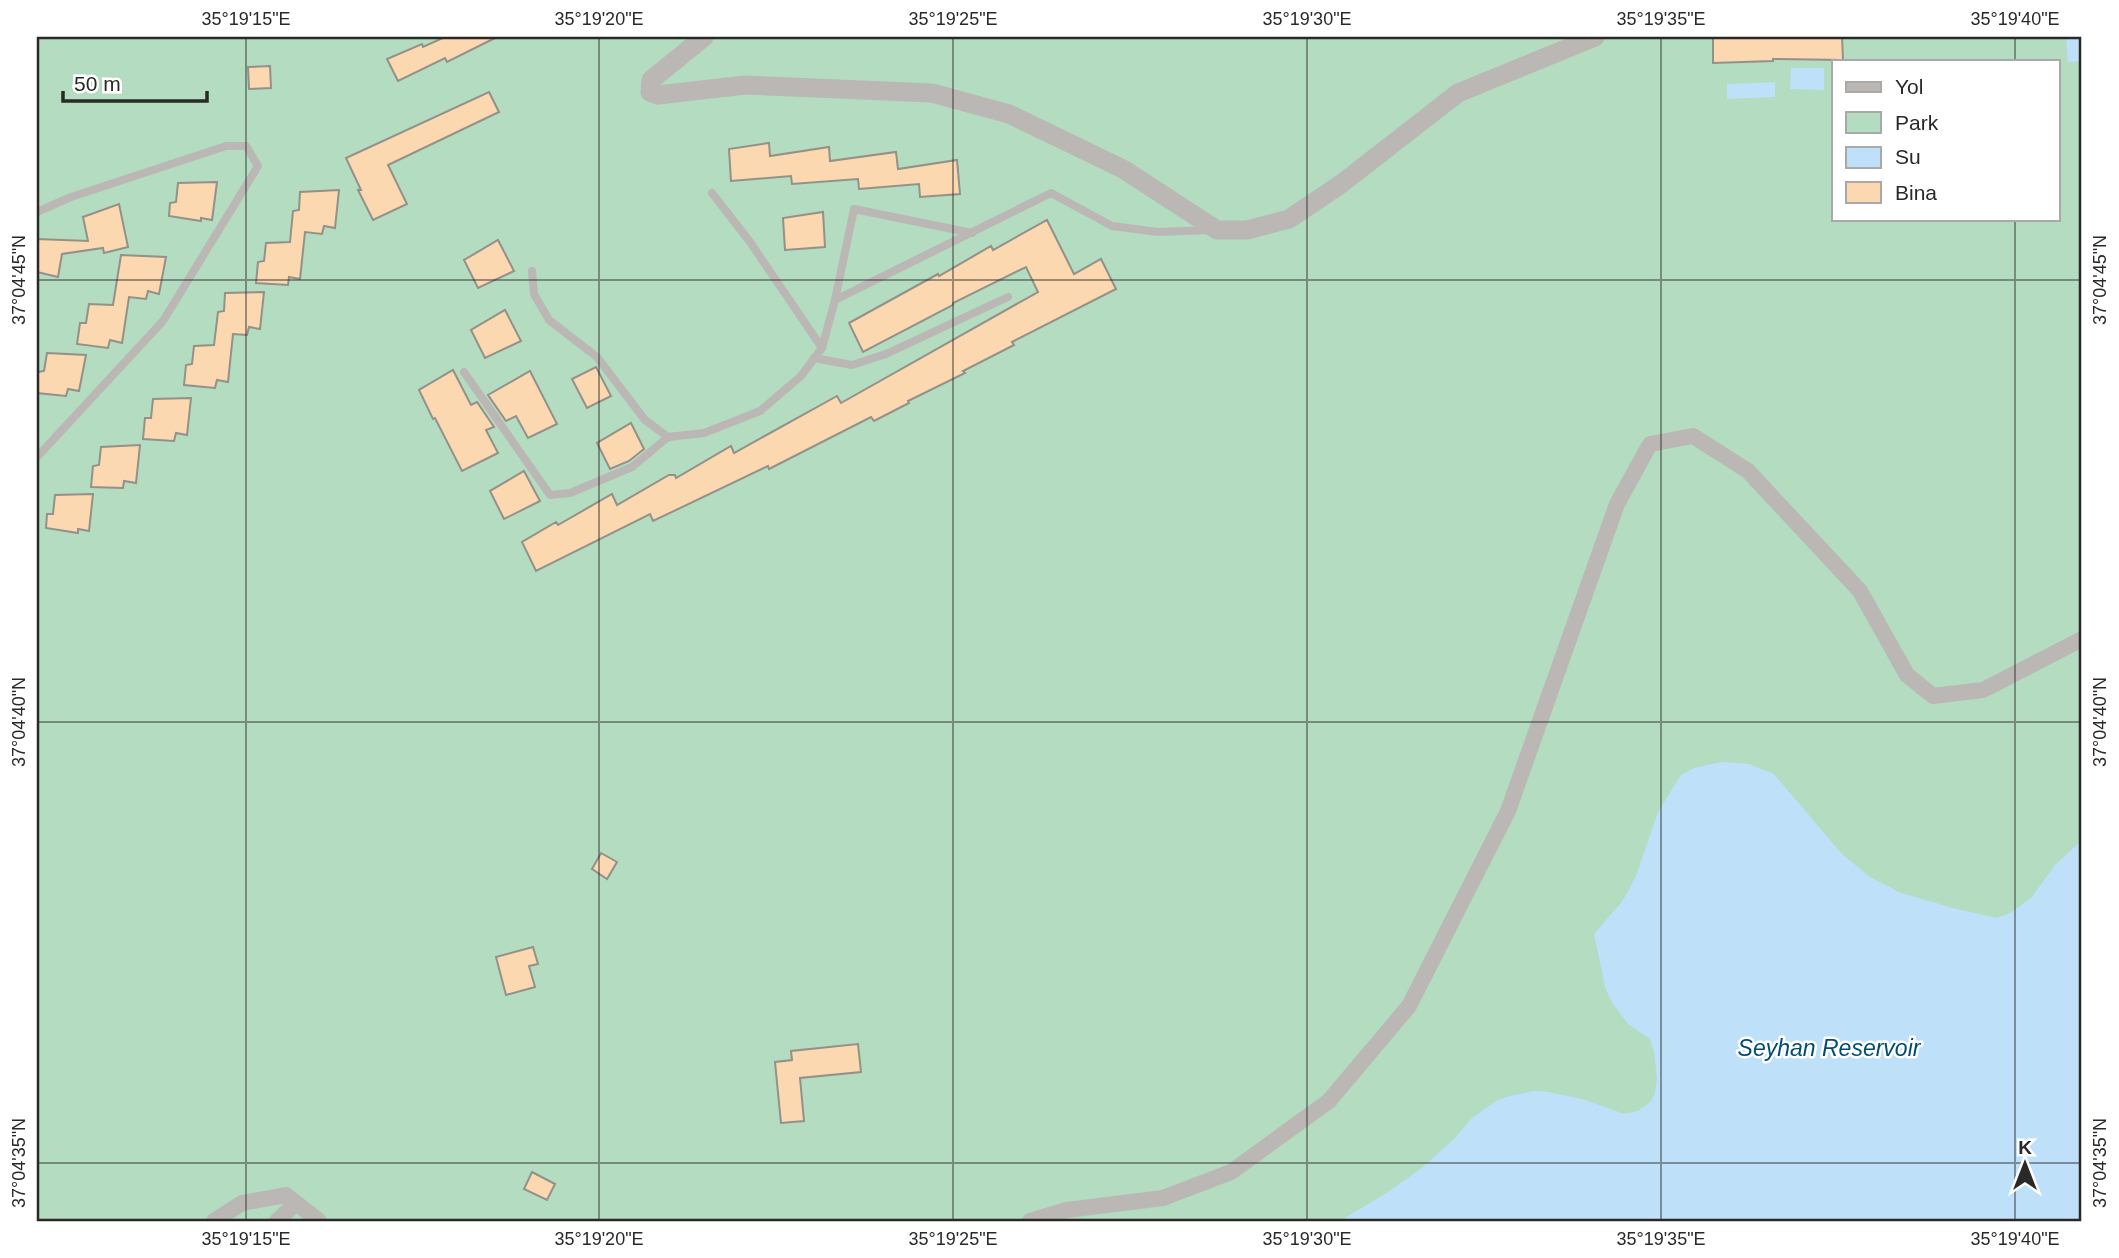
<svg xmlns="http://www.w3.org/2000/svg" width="2119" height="1258" font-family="Helvetica,sans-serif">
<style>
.green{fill:#b3dcc0;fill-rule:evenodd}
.water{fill:#bee0f9}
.building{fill:#fbd8af;stroke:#94908a;stroke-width:2}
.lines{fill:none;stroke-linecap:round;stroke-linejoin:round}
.service{stroke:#bab7b5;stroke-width:8}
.minor{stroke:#bab7b5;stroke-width:16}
.tertiary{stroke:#bab7b5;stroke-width:19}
.ticks{fill:none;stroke:#2b2927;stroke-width:2;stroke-opacity:0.45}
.labels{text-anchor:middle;stroke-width:5;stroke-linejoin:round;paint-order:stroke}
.water-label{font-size:23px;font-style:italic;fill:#024c72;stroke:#fff}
.neatline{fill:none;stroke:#2b2927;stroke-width:2.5}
.ticks-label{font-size:18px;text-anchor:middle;fill:#2b2927}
</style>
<rect width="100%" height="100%" fill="#fefaf4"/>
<path class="green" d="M37 37H2082V1221H37ZM1834 61H2058V219H1834Z"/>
<g class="water">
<polygon points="2066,37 2081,37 2082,61 2068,62"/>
<polygon points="1791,68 1824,68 1824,90 1790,89"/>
<polygon points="1775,82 1775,97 1727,99 1727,84"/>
<polygon points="1721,762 1749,764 1774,774 1841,853 1870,877 1901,893 1957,909 1997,918 2010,913 2031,898 2055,865 2082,840 2082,1221 1343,1221 1348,1216 1385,1194 1423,1167 1455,1138 1472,1118 1496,1101 1509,1096 1535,1091 1548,1092 1586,1100 1624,1114 1638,1111 1651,1101 1655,1093 1657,1078 1654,1052 1650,1039 1628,1024 1611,1001 1605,987 1594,934 1621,903 1630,888 1637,873 1658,812 1681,775 1694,768"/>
</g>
<g class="building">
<polygon points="445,37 497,37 447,62 445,58 398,81 387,59 422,44 423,47"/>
<polygon points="1713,37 1842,37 1843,60 1773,59 1773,61 1713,63"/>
<polygon points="270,66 271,88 249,89 248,67"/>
<polygon points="489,92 499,112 388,165 407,204 373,220 358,190 361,190 346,158"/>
<polygon points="769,143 770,156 829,147 830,161 896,152 898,169 957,160 960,194 920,197 919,184 859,189 858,179 792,184 791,176 731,181 729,149"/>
<polygon points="217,182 212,220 201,218 201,221 169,216 170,203 176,202 178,183"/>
<polygon points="339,190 335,228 324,226 322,234 305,232 300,279 289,277 288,285 256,283 258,262 264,261 266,243 290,242 293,211 299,210 300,192"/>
<polygon points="119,204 128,247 104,253 103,248 62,254 58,277 37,272 37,239 88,241 83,217"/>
<polygon points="823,212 825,247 785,250 783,218"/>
<polygon points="1047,220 1074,274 1101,259 1116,289 1012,342 1014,345 963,371 965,373 908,401 909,403 874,421 871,417 769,469 768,466 653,521 650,514 536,571 522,542 556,522 558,525 612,494 617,505 669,475 675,475 676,478 731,446 734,453 837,396 841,403 1038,292 1026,267 953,303 953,305 863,352 849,323 938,274 939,276 991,246 993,250"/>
<polygon points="498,240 514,271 478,288 464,260"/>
<polygon points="121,255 166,257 159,294 148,291 146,299 129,297 122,343 110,340 108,348 77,344 80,323 86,323 89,304 113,305"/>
<polygon points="264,292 260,329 249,327 247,335 233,334 228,382 217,380 215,388 184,385 186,365 192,364 194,346 214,345 218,312 224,311 225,293"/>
<polygon points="505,310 521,341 485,358 471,330"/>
<polygon points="47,353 86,355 79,391 68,389 66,396 37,393 38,372 44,371"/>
<polygon points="596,367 611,396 587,408 572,379"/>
<polygon points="453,370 471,405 477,402 494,427 486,430 498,453 462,471 435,418 433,419 419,390"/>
<polygon points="530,371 557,424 528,438 516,416 506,421 488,395"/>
<polygon points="191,398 187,435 176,433 174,441 143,439 145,418 151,418 153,399"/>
<polygon points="631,423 644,449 629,461 610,469 597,443"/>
<polygon points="140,445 136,483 124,481 123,488 91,487 93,466 99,465 101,447"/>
<polygon points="524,471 540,501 504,519 490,491"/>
<polygon points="93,494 89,531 78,529 78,533 46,528 47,514 53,514 55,495"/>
<polygon points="601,853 617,862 607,879 592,869"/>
<polygon points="533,947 538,964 529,966 535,987 506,995 496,957"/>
<polygon points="858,1044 861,1072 800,1078 804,1121 781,1123 775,1062 792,1060 791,1051"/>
<polygon points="532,1172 555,1184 547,1200 524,1189"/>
</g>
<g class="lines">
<g class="service">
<polyline points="712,193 750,242 822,348"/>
<polyline points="37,212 71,197 226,146 246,146 258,166 163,321 37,457"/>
<polyline points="532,271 534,294 549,320 597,357 645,420 668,437"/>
<polyline points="835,300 1051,193 1112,226 1158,232 1211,230"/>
<polyline points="814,358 852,365 886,354 1008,297"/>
<polyline points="464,372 550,495 570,493 632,467 668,437 704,433 760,411 801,376 822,348 835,300 854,209 972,233"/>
</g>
<g class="minor">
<polyline points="214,1221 242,1203 286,1195 319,1221"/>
<polyline points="277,1221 296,1203"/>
<polyline points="1030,1221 1067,1210 1163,1198 1231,1172 1329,1101 1409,1006 1508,811 1617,504 1650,444 1693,436 1748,471 1860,591 1907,675 1933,696 1983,690 2082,639"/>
</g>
<polyline class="tertiary" points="704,37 651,80 650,92 658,95 745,85 932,93 1009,114 1123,169 1217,230 1247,230 1289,219 1341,184 1458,93 1595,37"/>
</g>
<path class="ticks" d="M246 37V1221M599 37V1221M953 37V1221M1307 37V1221M1661 37V1221M2015 37V61M2015 219V1221M37 280H2082M37 722H2082M37 1163H2082"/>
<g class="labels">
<g class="water-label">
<text x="1829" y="1056">Seyhan Reservoir</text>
</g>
</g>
<rect width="2119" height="1258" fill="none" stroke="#ffffff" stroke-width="77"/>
<rect x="1832" y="60" width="228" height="161" fill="#ffffff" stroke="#aaa9a9" stroke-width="2"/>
<rect x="1846" y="82" width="35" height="10" fill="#bab7b5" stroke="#aaa9a9" stroke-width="2"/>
<text x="1895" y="94" font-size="21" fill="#2b2927">Yol</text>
<rect x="1846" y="112" width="35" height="21" fill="#b3dcc0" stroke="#aaa9a9" stroke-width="2"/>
<text x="1895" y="130" font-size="21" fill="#2b2927">Park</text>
<rect x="1846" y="147" width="35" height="21" fill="#bee0f9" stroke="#aaa9a9" stroke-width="2"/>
<text x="1895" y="164" font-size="21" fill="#2b2927">Su</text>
<rect x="1846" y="182" width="35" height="21" fill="#fbd8af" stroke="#aaa9a9" stroke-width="2"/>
<text x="1895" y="200" font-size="21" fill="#2b2927">Bina</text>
<g transform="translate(2025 1164)" stroke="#ffffff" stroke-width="5" paint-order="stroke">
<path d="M0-5L12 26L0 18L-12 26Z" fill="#2b2927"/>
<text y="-10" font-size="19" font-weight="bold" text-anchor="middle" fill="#2b2927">K</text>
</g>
<path d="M63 91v10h144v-10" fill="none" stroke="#2b2927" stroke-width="3.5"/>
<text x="74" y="91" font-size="21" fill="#2b2927" stroke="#ffffff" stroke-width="5" paint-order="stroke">50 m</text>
<rect x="38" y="38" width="2042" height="1182" class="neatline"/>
<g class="ticks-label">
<text x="246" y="25">35°19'15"E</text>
<text x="599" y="25">35°19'20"E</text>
<text x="953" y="25">35°19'25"E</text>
<text x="1307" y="25">35°19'30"E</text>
<text x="1661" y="25">35°19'35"E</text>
<text x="2015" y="25">35°19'40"E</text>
<text transform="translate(19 280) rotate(-90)" y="6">37°04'45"N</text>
<text transform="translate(2100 280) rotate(-90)" y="6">37°04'45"N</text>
<text transform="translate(19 722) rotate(-90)" y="6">37°04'40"N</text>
<text transform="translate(2100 722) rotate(-90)" y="6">37°04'40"N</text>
<text transform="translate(19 1163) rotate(-90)" y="6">37°04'35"N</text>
<text transform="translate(2100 1163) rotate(-90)" y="6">37°04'35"N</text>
<text x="246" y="1245">35°19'15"E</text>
<text x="599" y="1245">35°19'20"E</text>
<text x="953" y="1245">35°19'25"E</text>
<text x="1307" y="1245">35°19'30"E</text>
<text x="1661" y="1245">35°19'35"E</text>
<text x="2015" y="1245">35°19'40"E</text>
</g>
</svg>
